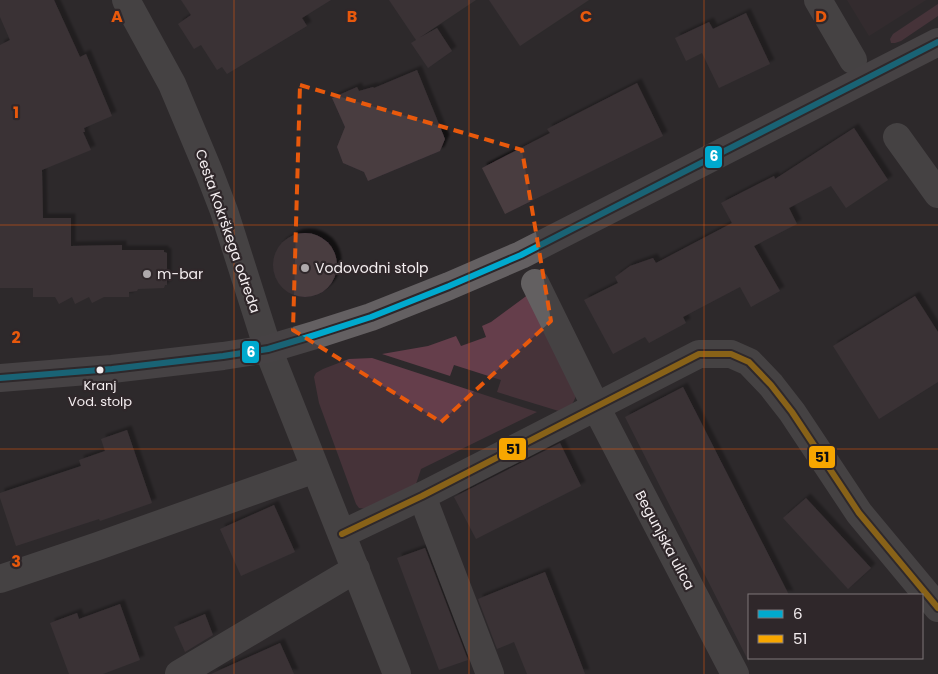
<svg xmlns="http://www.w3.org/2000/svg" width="938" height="674" font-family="Poppins,sans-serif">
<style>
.built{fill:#3b2e32}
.green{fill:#653e4b}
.building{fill:#493c41;filter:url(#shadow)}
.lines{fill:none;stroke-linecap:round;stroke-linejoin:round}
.pedestrian{stroke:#636061;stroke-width:28}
.minor{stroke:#636061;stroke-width:28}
.primary{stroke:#646062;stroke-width:28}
.bus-1-casing{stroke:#2f272a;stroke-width:10}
.bus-2-casing{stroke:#2f272a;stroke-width:10}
.bus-1{stroke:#00a9ce;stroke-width:6}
.bus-2{stroke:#f7a600;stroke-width:6}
.marked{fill:none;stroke:#e8590c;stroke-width:4;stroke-dasharray:10 6;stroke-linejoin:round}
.grid{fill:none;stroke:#e8590c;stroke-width:1;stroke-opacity:0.55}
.poi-dot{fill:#aea9ab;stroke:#2f272a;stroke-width:2}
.bus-dot{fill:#f4eef0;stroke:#2f272a;stroke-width:2}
.labels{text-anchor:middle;stroke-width:4.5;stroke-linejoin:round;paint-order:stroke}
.bus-label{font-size:13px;fill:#f4eef0;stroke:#2f272a}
.street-label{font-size:14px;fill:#f4eef0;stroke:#2f272a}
.poi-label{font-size:14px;fill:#f4eef0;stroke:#2f272a;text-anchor:start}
.grid-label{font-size:16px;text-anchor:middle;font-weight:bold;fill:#e8590c;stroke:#2f272a;stroke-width:4.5;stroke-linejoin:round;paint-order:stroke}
.line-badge{stroke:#2f272a;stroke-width:2}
.badge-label{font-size:14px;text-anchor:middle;font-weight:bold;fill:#fff}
.pale-badge-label{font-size:14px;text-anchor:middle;font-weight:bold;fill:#111}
</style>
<defs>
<filter id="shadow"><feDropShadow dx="4.5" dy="-4.5" stdDeviation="1" flood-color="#0009"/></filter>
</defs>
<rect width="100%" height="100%" fill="#2d292b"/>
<polygon class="built" points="847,0 926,0 869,36"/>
<g class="green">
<polygon points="938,4 938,16 901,41 895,43 891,43 890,39 893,34"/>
<path d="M529 294 577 391C575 402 571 407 562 412L497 392 501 380 454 365 450 376 382 354 428 346 456 336 461 346 486 337 482 326 491 322Z"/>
<polygon points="372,358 537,412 421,469 415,487 368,509 359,508 356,504 319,403 314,377 316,373 323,369 349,359"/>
</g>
<g class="building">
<polygon points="0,0 54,0 80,57 86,54 112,116 84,128 85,132 83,132 91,150 42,170 43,218 71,218 71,246 122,245 122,250 164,250 164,252 167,253 167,285 165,285 164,288 138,289 137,291 129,292 129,297 104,297 92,303 89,297 75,304 72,297 59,304 55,297 33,297 33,288 0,288 0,45 10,40 0,17"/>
<polygon points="181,0 331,0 302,18 307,26 227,74 222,67 217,70 201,45 194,49 178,24 191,15"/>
<polygon points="389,0 476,0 419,38 437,28 452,51 428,68 411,43 416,40"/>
<polygon points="489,0 589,0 520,46"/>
<polygon points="746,13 770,64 719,88 702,53 686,61 675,38 709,22 713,29"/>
<polygon points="417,70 445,139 440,151 368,181 364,172 343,163 337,147 345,127 332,98 357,87 359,91 373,87 374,88"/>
<polygon points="637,83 663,136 505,214 482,168 550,133 547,129"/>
<polygon points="854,128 888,180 846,208 831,186 789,208 797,224 754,246 780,291 751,307 740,287 683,317 686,323 649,343 645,337 613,354 584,300 618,283 615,277 630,266 653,258 656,263 732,223 721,203 774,176 775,179"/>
<circle cx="305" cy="265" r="32"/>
<polygon points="915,296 938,332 938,382 879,419 833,346"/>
<polygon points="683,387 789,595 749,595 749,662 625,417"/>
<polygon points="127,430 152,503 100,521 99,519 16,546 0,498 0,493 81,466 79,460 105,451 101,439"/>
<polygon points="560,443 581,486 476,539 454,497"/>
<polygon points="806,498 871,568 848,589 783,518"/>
<polygon points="274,505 295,552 241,576 220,529"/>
<polygon points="425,548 468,660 439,670 397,558"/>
<polygon points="545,572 574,645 585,674 527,674 514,642 497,649 478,599"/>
<polygon points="120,604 140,660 103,674 69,674 50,623 77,613 79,619"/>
<polygon points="205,614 213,635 185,652 174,627"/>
<polygon points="280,643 294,674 211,674"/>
</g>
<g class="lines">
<polyline class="pedestrian" points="535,283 596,407"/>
<g class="minor">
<polyline points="126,0 172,84 209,172 224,211 268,349 397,674"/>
<polyline points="818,0 853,60"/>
<polyline points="897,137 938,194"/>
<polyline points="596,407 735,674"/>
<polyline points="422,496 490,674"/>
<polyline points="342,534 422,496 699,354 731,354 749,362 771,385 792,412 859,513 938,608"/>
<polyline points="0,579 98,546 315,469"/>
<polyline points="179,674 356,569"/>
</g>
<polyline class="primary" points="0,378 112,369 223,356 268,349 315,335 371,317 449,286 521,255 938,42"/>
<defs>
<polyline id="bus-1" points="0,378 112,369 223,356 268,349 315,335 371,317 449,286 521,255 938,42"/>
<polyline id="bus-2" points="342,534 422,496 699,354 731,354 749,362 771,385 792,412 859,513 938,608"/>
</defs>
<use href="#bus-1" class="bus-1-casing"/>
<use href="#bus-2" class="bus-2-casing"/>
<use href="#bus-1" class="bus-1"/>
<use href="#bus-2" class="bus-2"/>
</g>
<path d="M0 0H938V674H0ZM300 85 522 150 551 321 441 422 293 330Z" fill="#2d292b" fill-opacity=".55" fill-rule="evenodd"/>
<path class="marked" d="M300 85 522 150 551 321 441 422 293 330Z"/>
<path class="grid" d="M234 0V674M469 0V674M704 0V674M0 225H938M0 449H938"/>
<g class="poi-dot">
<circle cx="305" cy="268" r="5"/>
<circle cx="147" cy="274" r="5"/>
</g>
<circle class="bus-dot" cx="100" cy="370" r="4.5"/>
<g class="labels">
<g class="bus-label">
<text x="100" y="390">Kranj<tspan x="100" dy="16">Vod. stolp</tspan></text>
</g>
<g class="street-label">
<text transform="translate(228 231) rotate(71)" y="5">Cesta Kokrškega odreda</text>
<text transform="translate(665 540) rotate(62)" y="5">Begunjska ulica</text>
</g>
<g class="poi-label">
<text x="315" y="273">Vodovodni stolp</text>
<text x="157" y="279">m-bar</text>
</g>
</g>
<g class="grid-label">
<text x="117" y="22">A</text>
<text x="352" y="22">B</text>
<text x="586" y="22">C</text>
<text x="821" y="22">D</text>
<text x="16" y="118">1</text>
<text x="16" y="343">2</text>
<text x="16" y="567">3</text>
</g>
<g class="line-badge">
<rect x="704" y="145" width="19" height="24" rx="5" fill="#00a9ce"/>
<rect x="241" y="340" width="19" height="24" rx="5" fill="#00a9ce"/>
<rect x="498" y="437" width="29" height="24" rx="5" fill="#f7a600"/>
<rect x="808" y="445" width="28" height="24" rx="5" fill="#f7a600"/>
</g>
<g class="badge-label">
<text x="714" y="161">6</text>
<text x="251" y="357">6</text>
</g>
<g class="pale-badge-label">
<text x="513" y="454">51</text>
<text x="822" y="462">51</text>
</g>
<rect x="748" y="594" width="175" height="65" fill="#2f272a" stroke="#7e7779"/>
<rect x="758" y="610" width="25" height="8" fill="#00a9ce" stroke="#7e7779"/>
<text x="793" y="619" font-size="15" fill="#f4eef0">6</text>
<rect x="758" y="635" width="25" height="8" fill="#f7a600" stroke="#7e7779"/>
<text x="793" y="644" font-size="15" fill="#f4eef0">51</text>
</svg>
